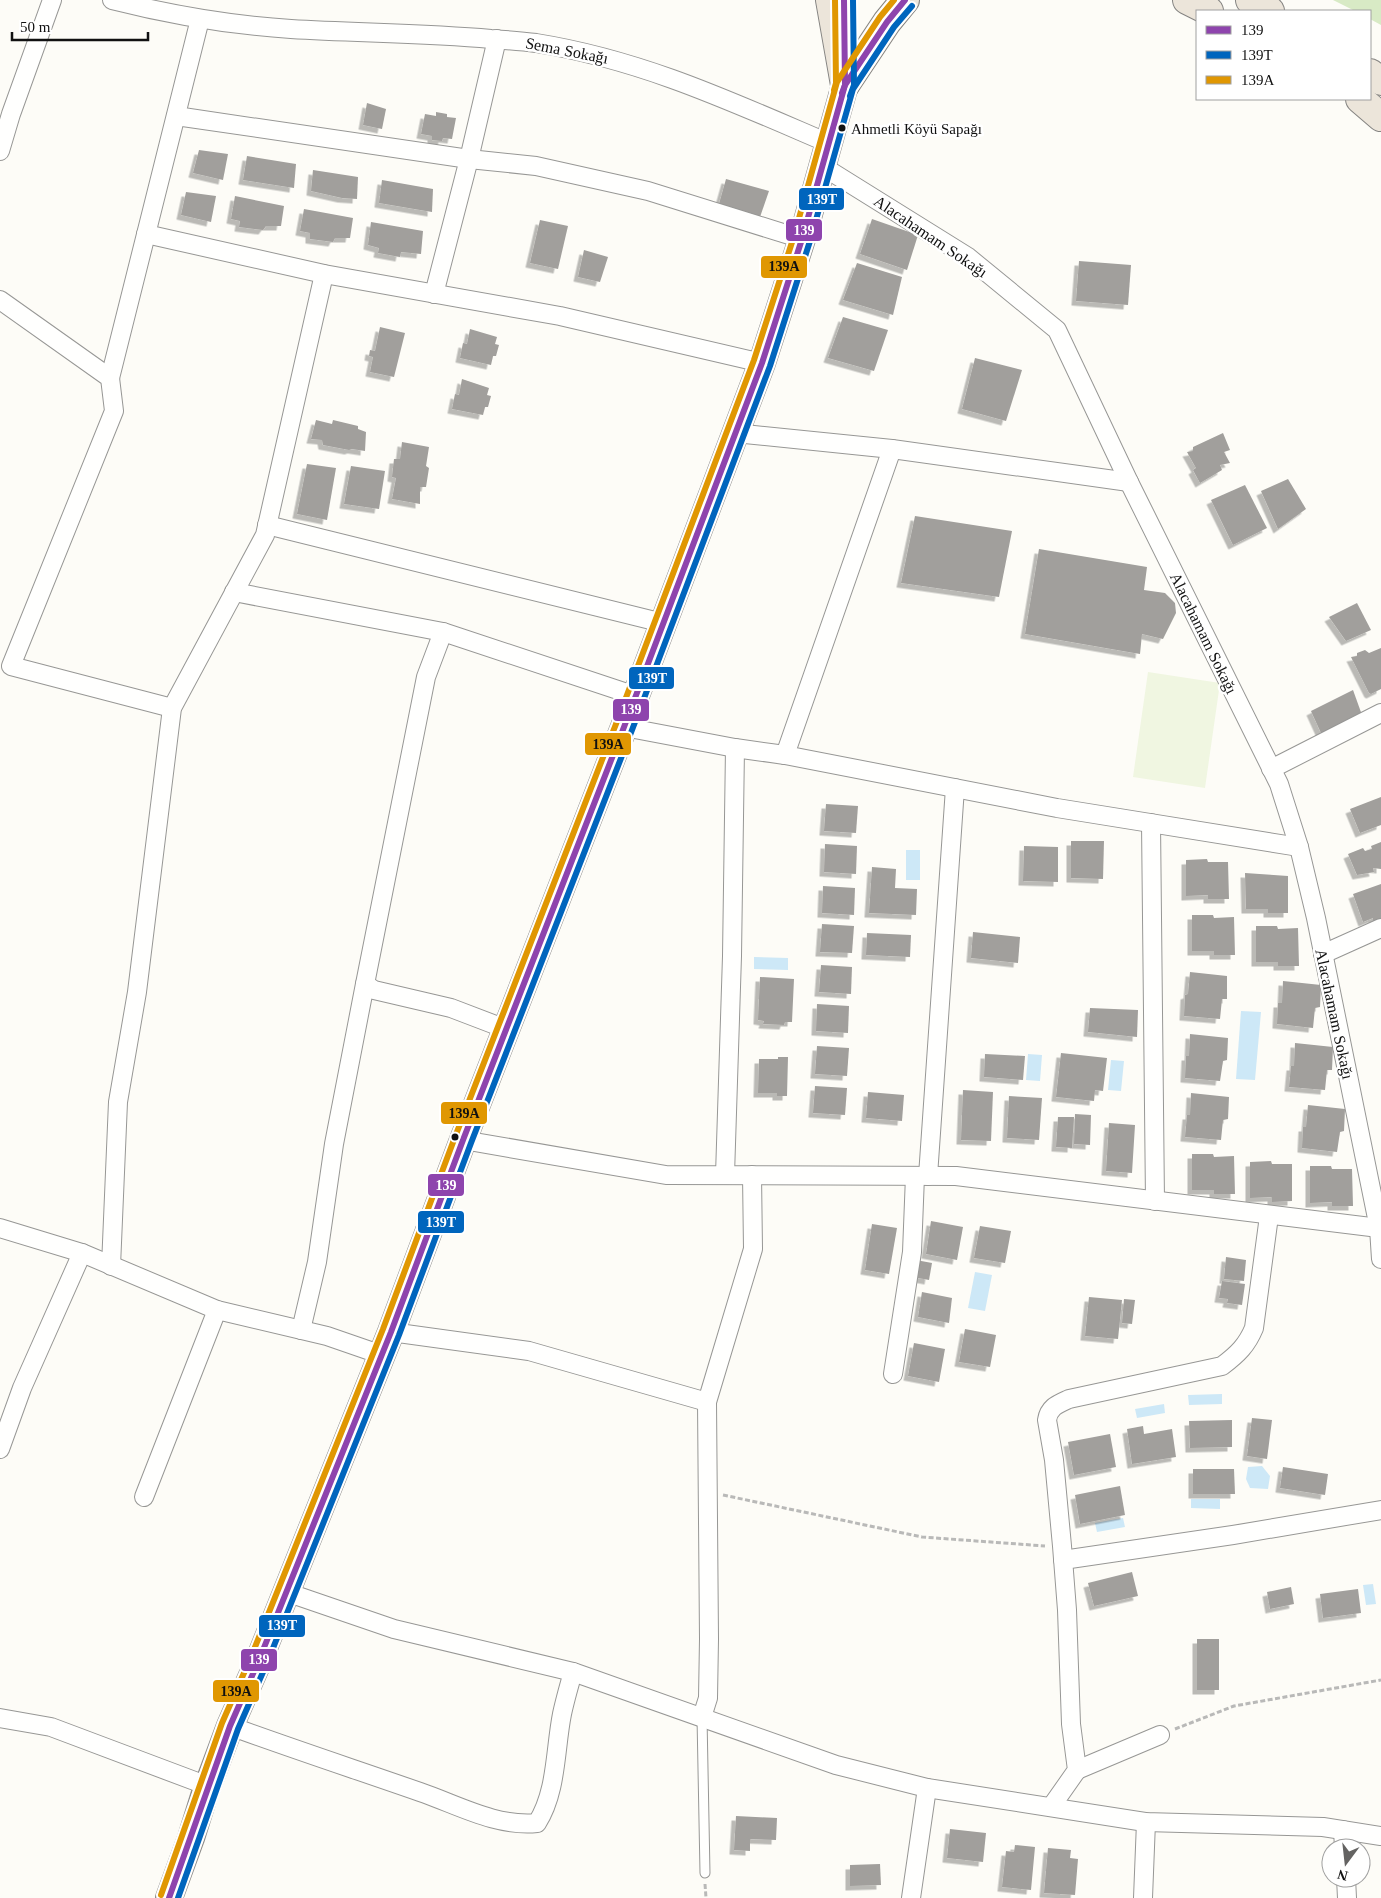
<svg xmlns="http://www.w3.org/2000/svg" width="1381" height="1898" font-family="'Times New Roman',serif">
<style>
.forest{fill:#d8eac5}
.pitch{fill:#f0f6e1}
.water{fill:#cde8f7}
.building{fill:#a19f9c;filter:url(#shadow)}
.lines{fill:none;stroke-linecap:round;stroke-linejoin:round}
.service-casing{stroke:#979795;stroke-width:11}
.minor-casing{stroke:#979795;stroke-width:20}
.secondary-casing{stroke:#8e8d8b;stroke-width:28}
.trunk-casing{stroke:#858482;stroke-width:30}
.path{stroke:#b9b9b8;stroke-width:3;stroke-dasharray:5 2.5;stroke-linecap:butt}
.service{stroke:#fffffe;stroke-width:9}
.minor{stroke:#fffffe;stroke-width:18}
.secondary{stroke:#f6f4eb;stroke-width:25}
.trunk{stroke:#ece5da;stroke-width:28}
.bus-1-casing{stroke:#fff;stroke-width:10}
.bus-2-casing{stroke:#fff;stroke-width:10}
.bus-3-casing{stroke:#fff;stroke-width:10}
.bus-1{stroke:#8e44ad;stroke-width:6}
.bus-2{stroke:#0065bd;stroke-width:6}
.bus-3{stroke:#e09702;stroke-width:6}
.bus-dot{fill:#111;stroke:#fff;stroke-width:2}
.labels{text-anchor:middle;stroke-width:5;stroke-linejoin:round;paint-order:stroke}
.bus-label{font-size:15px;fill:#111;stroke:#fff;text-anchor:start}
.street-label{font-size:16px;fill:#111;stroke:#fff}
.line-badge{stroke:#fff;stroke-width:2}
.badge-label{font-size:14px;text-anchor:middle;font-weight:bold;fill:#fff}
.pale-badge-label{font-size:14px;text-anchor:middle;font-weight:bold;fill:#111}
</style>
<defs>
<filter id="shadow"><feDropShadow dx="-4.5" dy="4.5" stdDeviation="0" flood-color="#0004"/></filter>
</defs>
<rect width="100%" height="100%" fill="#fdfcf7"/>
<polygon class="forest" points="1333,0 1381,0 1381,25 1370,19 1370,11 1355,11"/>
<polygon class="pitch" points="1148,672 1220,683 1205,788 1133,777"/>
<g class="water">
<rect x="906" y="850" width="14" height="30"/>
<polygon points="754,957 788,958 788,970 754,969"/>
<polygon points="1241,1011 1261,1012 1255,1080 1236,1079"/>
<polygon points="1028,1054 1042,1055 1040,1081 1026,1080"/>
<polygon points="1111,1060 1124,1061 1121,1091 1108,1090"/>
<polygon points="975,1272 992,1275 985,1311 968,1308"/>
<polygon points="1222,1394 1222,1404 1189,1405 1188,1395"/>
<polygon points="1164,1404 1165,1413 1137,1418 1135,1409"/>
<polygon points="1262,1466 1270,1476 1268,1489 1250,1488 1246,1479 1248,1467"/>
<polygon points="1191,1499 1220,1499 1220,1509 1191,1508"/>
<polygon points="1123,1518 1125,1527 1097,1532 1095,1523"/>
<polygon points="1373,1584 1376,1604 1366,1605 1363,1585"/>
</g>
<g class="building">
<polygon points="367,103 386,109 382,129 363,125"/>
<polygon points="436,112 447,114 447,117 456,118 452,139 443,138 442,141 432,140 432,136 421,134 425,114 436,116"/>
<polygon points="199,150 228,154 223,180 193,173"/>
<polygon points="247,156 296,164 294,188 243,180"/>
<polygon points="313,170 358,177 357,199 342,198 311,191"/>
<polygon points="726,179 769,191 760,217 719,204"/>
<polygon points="382,180 433,189 432,212 379,203"/>
<polygon points="186,192 216,196 211,222 181,215"/>
<polygon points="235,196 284,206 281,226 266,226 263,230 239,227 240,221 231,219"/>
<polygon points="304,209 353,218 350,238 335,238 333,242 310,239 310,233 300,231"/>
<polygon points="872,219 918,235 907,270 860,254"/>
<polygon points="540,220 568,226 558,269 530,263"/>
<polygon points="371,222 423,231 421,254 401,252 400,257 378,253 379,248 368,245"/>
<polygon points="584,250 608,257 600,282 578,277"/>
<polygon points="1079,261 1131,265 1128,305 1076,301"/>
<polygon points="857,263 902,277 893,315 843,300"/>
<polygon points="843,317 888,330 874,371 828,358"/>
<polygon points="380,327 405,333 394,377 370,372 373,357 369,356 370,350 375,351"/>
<polygon points="470,329 497,337 495,344 499,345 496,356 493,356 491,365 460,358 463,343 467,344"/>
<polygon points="975,358 1022,370 1006,421 962,409"/>
<polygon points="462,379 489,388 487,395 491,396 488,407 485,407 483,415 452,409 455,394 459,395"/>
<polygon points="316,420 332,424 333,420 358,426 358,429 366,432 365,451 352,449 349,450 323,445 322,440 311,439"/>
<polygon points="1223,433 1230,450 1224,452 1230,463 1220,465 1222,470 1200,483 1193,470 1196,468 1187,452 1193,451 1193,447"/>
<polygon points="402,442 429,447 426,466 429,468 426,487 420,487 420,504 392,499 396,478 392,477 394,459 400,459"/>
<polygon points="307,464 336,468 327,520 297,514"/>
<polygon points="351,466 385,471 379,509 344,504"/>
<polygon points="1288,479 1306,509 1278,529 1261,491"/>
<polygon points="1245,485 1267,528 1233,545 1211,500"/>
<polygon points="915,516 1012,531 999,597 901,583"/>
<polygon points="1039,549 1147,567 1144,590 1165,593 1175,603 1176,613 1163,639 1142,634 1140,654 1025,634"/>
<polygon points="1357,603 1371,630 1346,641 1329,617"/>
<polygon points="1381,648 1381,689 1371,694 1369,693 1351,657 1357,656 1357,653 1365,650 1369,653"/>
<polygon points="1353,690 1362,715 1321,733 1311,711"/>
<polygon points="1381,797 1381,825 1360,833 1350,809"/>
<polygon points="826,804 858,806 856,833 824,831"/>
<polygon points="1071,841 1104,841 1103,879 1071,878"/>
<polygon points="1381,842 1381,869 1373,868 1374,872 1357,875 1348,854 1363,848 1365,851 1372,849 1371,846"/>
<polygon points="825,844 857,846 856,874 824,872"/>
<polygon points="1024,846 1058,847 1058,882 1023,881"/>
<polygon points="1207,859 1208,862 1228,862 1229,899 1208,899 1208,895 1186,896 1186,860"/>
<polygon points="872,867 896,869 895,888 917,889 916,915 869,913"/>
<polygon points="1245,873 1288,876 1288,913 1268,913 1268,909 1246,909"/>
<polygon points="1381,884 1381,919 1373,921 1373,918 1363,922 1353,894"/>
<polygon points="823,886 855,888 854,915 822,913"/>
<polygon points="1192,915 1213,915 1214,918 1234,917 1235,955 1214,955 1214,951 1192,951"/>
<polygon points="822,924 854,926 852,953 820,952"/>
<polygon points="1256,926 1277,926 1278,929 1298,928 1299,966 1278,966 1278,962 1256,962"/>
<polygon points="973,932 1020,937 1018,963 971,958"/>
<polygon points="867,933 911,935 910,957 866,955"/>
<polygon points="821,965 852,967 851,994 819,992"/>
<polygon points="1190,972 1227,976 1227,999 1222,999 1220,1019 1184,1016 1185,995 1188,994"/>
<polygon points="760,977 794,979 792,1022 785,1022 784,1025 763,1024 764,1021 758,1020"/>
<polygon points="1283,981 1321,985 1320,1007 1315,1008 1313,1028 1277,1024 1278,1003 1282,1003"/>
<polygon points="817,1004 849,1006 848,1033 816,1031"/>
<polygon points="1090,1008 1138,1010 1137,1037 1088,1032"/>
<polygon points="1190,1034 1228,1038 1227,1060 1223,1061 1220,1081 1185,1078 1186,1056 1189,1056"/>
<polygon points="1295,1043 1333,1047 1332,1070 1327,1070 1325,1090 1289,1087 1291,1066 1294,1066"/>
<polygon points="817,1046 849,1048 847,1076 815,1074"/>
<polygon points="1061,1053 1107,1058 1103,1091 1095,1090 1094,1101 1056,1097"/>
<polygon points="985,1054 1025,1056 1023,1080 984,1077"/>
<polygon points="778,1057 788,1057 787,1096 777,1096 777,1093 758,1093 759,1059 778,1059"/>
<polygon points="815,1086 847,1088 845,1115 813,1113"/>
<polygon points="963,1090 993,1092 991,1141 961,1140"/>
<polygon points="868,1092 904,1095 902,1121 866,1118"/>
<polygon points="1191,1093 1229,1097 1228,1119 1223,1120 1221,1140 1185,1137 1187,1115 1190,1115"/>
<polygon points="1009,1096 1042,1098 1039,1140 1007,1138"/>
<polygon points="1308,1105 1345,1109 1344,1131 1340,1132 1337,1152 1302,1148 1303,1127 1306,1127"/>
<polygon points="1075,1114 1091,1115 1090,1145 1074,1144"/>
<polygon points="1058,1117 1074,1117 1072,1148 1056,1147"/>
<polygon points="1109,1123 1135,1125 1132,1173 1106,1171"/>
<polygon points="1192,1154 1213,1154 1214,1157 1234,1156 1235,1194 1214,1194 1214,1190 1192,1190"/>
<polygon points="1271,1161 1272,1164 1292,1164 1292,1201 1272,1202 1272,1197 1250,1198 1250,1162"/>
<polygon points="1310,1166 1331,1166 1332,1169 1352,1169 1353,1206 1332,1206 1332,1202 1310,1203"/>
<polygon points="931,1221 963,1227 957,1260 926,1254"/>
<polygon points="872,1224 897,1228 889,1274 865,1270"/>
<polygon points="980,1226 1011,1231 1005,1263 974,1258"/>
<polygon points="1226,1257 1246,1260 1244,1281 1224,1279"/>
<polygon points="916,1260 932,1263 929,1280 913,1277"/>
<polygon points="1222,1281 1245,1284 1242,1305 1227,1303 1228,1299 1219,1298"/>
<polygon points="922,1292 952,1298 949,1323 918,1317"/>
<polygon points="1089,1297 1122,1300 1118,1339 1085,1336"/>
<polygon points="1124,1299 1135,1300 1132,1324 1122,1323"/>
<polygon points="965,1329 996,1335 990,1367 959,1362"/>
<polygon points="914,1343 945,1349 939,1382 908,1376"/>
<polygon points="1252,1418 1272,1420 1267,1459 1247,1456"/>
<polygon points="1232,1420 1232,1447 1190,1448 1189,1421"/>
<polygon points="1143,1426 1144,1434 1172,1429 1176,1457 1132,1464 1127,1429"/>
<polygon points="1110,1434 1116,1467 1074,1475 1068,1442"/>
<polygon points="1283,1467 1328,1474 1325,1495 1280,1488"/>
<polygon points="1193,1469 1234,1469 1235,1494 1193,1494"/>
<polygon points="1120,1486 1125,1515 1080,1524 1075,1495"/>
<polygon points="1132,1572 1138,1596 1094,1606 1088,1583"/>
<polygon points="1291,1587 1294,1604 1270,1609 1267,1592"/>
<polygon points="1358,1589 1361,1613 1323,1618 1320,1594"/>
<rect x="1197" y="1639" width="22" height="51"/>
<polygon points="736,1816 777,1818 776,1840 750,1839 750,1851 734,1850"/>
<polygon points="950,1829 986,1833 983,1862 947,1858"/>
<polygon points="1015,1845 1035,1847 1031,1890 1002,1887 1006,1851 1014,1852"/>
<polygon points="1048,1848 1071,1850 1070,1858 1078,1859 1075,1895 1044,1893"/>
<polygon points="880,1864 881,1885 850,1886 850,1865"/>
</g>
<g class="lines">
<defs>
<polyline id="service" points="702,1717 705,1873"/>
<g id="minor">
<path d="M112 0C171 15 230 25 291 29 358 33 424 33 491 39 506 40 521 41 536 43 642 60 730 101 828 143"/>
<polyline points="176,116 469,159 536,166 648,191 802,239"/>
<polyline points="0,151 11,114 52,0"/>
<polyline points="822,166 968,257 1057,330 1129,482 1279,784 1299,847 1316,918 1379,1228 1381,1259"/>
<polyline points="146,234 324,274 560,316 762,363"/>
<polyline points="434,294 469,159 497,39"/>
<polyline points="0,300 110,378 114,411 11,666 172,708"/>
<polyline points="110,378 200,19"/>
<polyline points="735,433 892,449 1129,482"/>
<polyline points="267,525 663,623"/>
<polyline points="234,592 443,632 636,696"/>
<polyline points="443,632 426,677 365,984 374,990 451,1008 506,1029"/>
<polyline points="624,727 735,748 785,755 1057,808 1299,847"/>
<polyline points="785,755 892,449"/>
<polyline points="1271,769 1381,713"/>
<polyline points="1151,823 1155,1201"/>
<polyline points="1323,954 1381,928"/>
<polyline points="463,1140 666,1175 956,1176 1379,1228"/>
<polyline points="725,1175 732,956 735,748"/>
<polyline points="928,1176 955,788"/>
<polyline points="0,1228 82,1253 217,1310 327,1336 382,1355"/>
<polyline points="111,1266 118,1102 137,992 172,708 265,535 324,274"/>
<polyline points="301,1330 317,1262 334,1144 365,984"/>
<polyline points="391,1332 529,1351 707,1402"/>
<polyline points="893,1374 912,1252 915,1176"/>
<polyline points="0,1449 22,1388 82,1253"/>
<polyline points="144,1497 217,1310"/>
<polyline points="1063,1560 1233,1535 1381,1510"/>
<polyline points="286,1592 394,1629 573,1672 836,1765 927,1788 1145,1822 1323,1827 1381,1836"/>
<polyline points="702,1717 708,1698 709,1639 707,1402 753,1249 752,1175"/>
<polyline points="0,1718 51,1727 208,1786"/>
<path d="M230 1726C293 1749 357 1770 420 1792 458 1805 496 1827 537 1823 557 1792 555 1749 562 1714 565 1700 569 1686 573 1672"/>
<polyline points="1077,1770 1160,1735"/>
<path d="M1051 1807 1077 1770 1071 1724 1067 1610 1062 1546 1054 1460 1047 1420C1049 1407 1058 1404 1069 1399L1222 1366C1238 1354 1247 1345 1254 1328L1269 1216"/>
<polyline points="1343,1830 1344,1848"/>
<polyline points="1346,1878 1347,1898"/>
<polyline points="911,1898 927,1788"/>
<polyline points="1143,1898 1146,1822"/>
</g>
<polyline id="secondary" points="169,1898 191,1838 205,1793 230,1726 259,1660 391,1332 463,1140 624,727 762,363 802,239 845,85"/>
<g id="trunk">
<polyline points="830,0 845,85"/>
<polyline points="1187,0 1209,11"/>
<polyline points="1250,0 1270,11"/>
<polyline points="1370,73 1381,81"/>
<polyline points="845,85 887,22 905,0"/>
<polyline points="1360,99 1381,117"/>
</g>
</defs>
<use href="#service" class="service-casing"/>
<use href="#minor" class="minor-casing"/>
<use href="#secondary" class="secondary-casing"/>
<use href="#trunk" class="trunk-casing"/>
<g class="path">
<polyline points="723,1495 922,1537 1045,1546"/>
<polyline points="1175,1729 1234,1706 1381,1680"/>
<polyline points="705,1884 706,1898"/>
</g>
<use href="#service" class="service"/>
<use href="#minor" class="minor"/>
<use href="#secondary" class="secondary"/>
<use href="#trunk" class="trunk"/>
<defs>
<g id="bus-1">
<polyline points="842,93 845,85 844,0"/>
<polyline points="169,1898 230,1726 259,1660 391,1332 463,1140 624,727 762,363 802,239 845,85 887,22 905,0"/>
</g>
<g id="bus-2">
<polyline points="850,96 854,85 853,0"/>
<polyline points="178,1898 238,1729 267,1663 399,1335 471,1143 632,730 770,366 810,241 853,89 894,27 912,6"/>
</g>
<g id="bus-3">
<polyline points="834,90 836,83 835,0"/>
<polyline points="161,1895 222,1723 251,1657 383,1329 455,1137 616,724 754,360 794,236 837,82 880,17 894,0"/>
</g>
</defs>
<use href="#bus-1" class="bus-1-casing"/>
<use href="#bus-2" class="bus-2-casing"/>
<use href="#bus-3" class="bus-3-casing"/>
<use href="#bus-1" class="bus-1"/>
<use href="#bus-2" class="bus-2"/>
<use href="#bus-3" class="bus-3"/>
</g>
<g class="bus-dot">
<circle cx="842" cy="128" r="4.5"/>
<circle cx="455" cy="1137" r="4.5"/>
</g>
<g class="labels">
<g class="bus-label">
<text x="851" y="134">Ahmetli Köyü Sapağı</text>
</g>
<g class="street-label">
<text transform="translate(567 50) rotate(11)" y="6">Sema Sokağı</text>
<text transform="translate(931 236) rotate(34)" y="6">Alacahamam Sokağı</text>
<text transform="translate(1204 633) rotate(64)" y="6">Alacahamam Sokağı</text>
<text transform="translate(1335 1014) rotate(78)" y="6">Alacahamam Sokağı</text>
</g>
</g>
<g class="line-badge">
<rect x="798" y="187" width="47" height="24" rx="5" fill="#0065bd"/>
<rect x="785" y="218" width="38" height="24" rx="5" fill="#8e44ad"/>
<rect x="760" y="255" width="48" height="24" rx="5" fill="#e09702"/>
<rect x="628" y="666" width="47" height="24" rx="5" fill="#0065bd"/>
<rect x="612" y="698" width="38" height="24" rx="5" fill="#8e44ad"/>
<rect x="584" y="732" width="48" height="24" rx="5" fill="#e09702"/>
<rect x="440" y="1101" width="48" height="24" rx="5" fill="#e09702"/>
<rect x="427" y="1173" width="38" height="24" rx="5" fill="#8e44ad"/>
<rect x="417" y="1210" width="48" height="24" rx="5" fill="#0065bd"/>
<rect x="258" y="1614" width="48" height="24" rx="5" fill="#0065bd"/>
<rect x="240" y="1648" width="38" height="24" rx="5" fill="#8e44ad"/>
<rect x="212" y="1679" width="48" height="24" rx="5" fill="#e09702"/>
</g>
<g class="badge-label">
<text x="822" y="204">139T</text>
<text x="804" y="235">139</text>
<text x="652" y="683">139T</text>
<text x="631" y="714">139</text>
<text x="446" y="1190">139</text>
<text x="441" y="1227">139T</text>
<text x="282" y="1630">139T</text>
<text x="259" y="1664">139</text>
</g>
<g class="pale-badge-label">
<text x="784" y="271">139A</text>
<text x="608" y="749">139A</text>
<text x="464" y="1118">139A</text>
<text x="236" y="1696">139A</text>
</g>
<rect x="1196" y="10" width="175" height="90" fill="#ffffff" stroke="#a0a0a0"/>
<rect x="1206" y="26" width="25" height="8" fill="#8e44ad" stroke="#a0a0a0"/>
<text x="1241" y="35" font-size="15" fill="#111111">139</text>
<rect x="1206" y="51" width="25" height="8" fill="#0065bd" stroke="#a0a0a0"/>
<text x="1241" y="60" font-size="15" fill="#111111">139T</text>
<rect x="1206" y="76" width="25" height="8" fill="#e09702" stroke="#a0a0a0"/>
<text x="1241" y="85" font-size="15" fill="#111111">139A</text>
<g transform="translate(1346 1863) rotate(195)"><circle r="24" fill="#ffffff" stroke="#a0a0a0"/>
<path d="M0-4L9 19L0 12L-9 19Z" fill="#646362"/>
<text y="-8" font-size="14" font-weight="bold" text-anchor="middle" fill="#111111">N</text>
</g>
<path d="M12 32v8h136v-8" fill="none" stroke="#111111" stroke-width="2.5"/>
<text x="20" y="32" font-size="15" fill="#111111" stroke="#ffffff" stroke-width="4" paint-order="stroke">50 m</text>
</svg>
